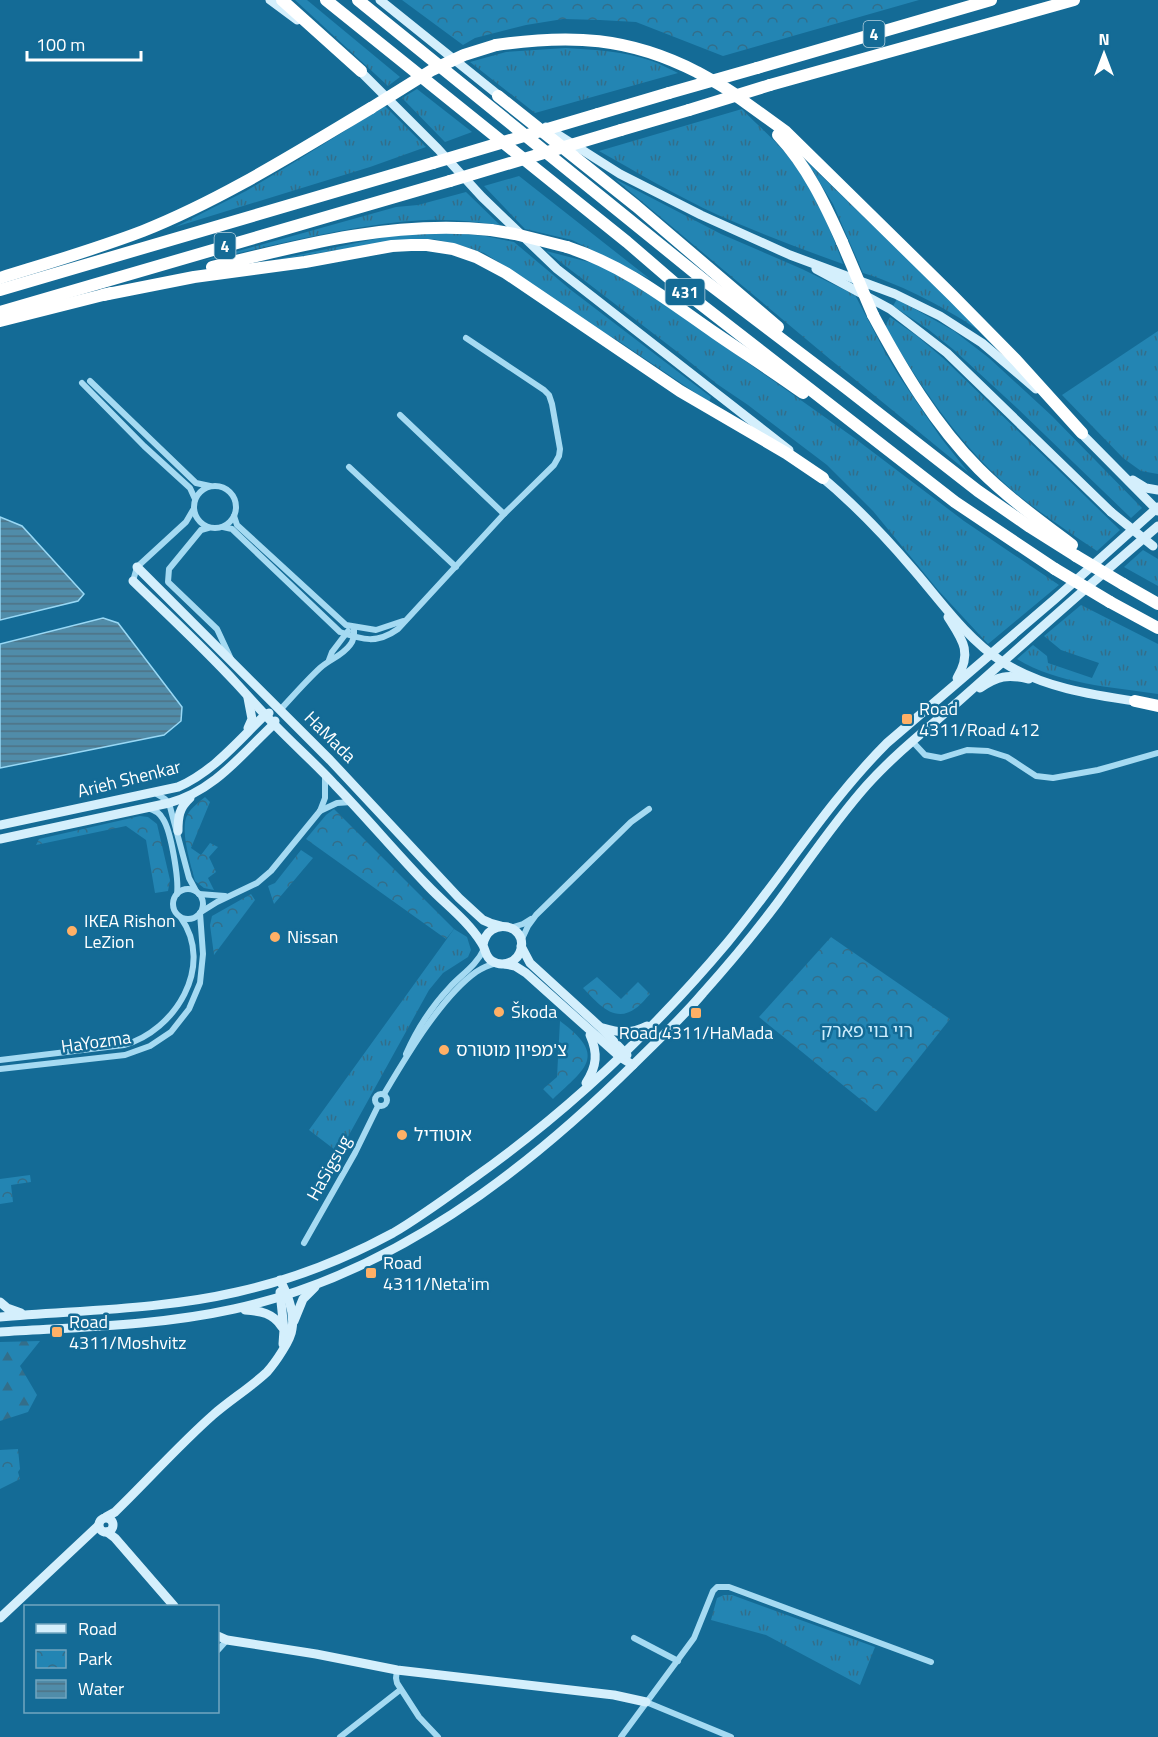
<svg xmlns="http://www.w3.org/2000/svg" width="1158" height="1737" font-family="'Titillium Web','Noto Sans Hebrew',sans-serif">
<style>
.grass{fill:url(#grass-tufts)}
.forest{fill:url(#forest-firs)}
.park{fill:url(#park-crowns)}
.water{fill:url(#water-rules);stroke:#98d8f5;stroke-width:1.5}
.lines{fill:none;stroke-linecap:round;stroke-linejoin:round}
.street{stroke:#a5daf2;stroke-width:6}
.secondary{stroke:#d4effc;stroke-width:9}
.highway{stroke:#fff;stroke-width:12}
.secondary-bridge{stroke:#d4effc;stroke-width:9}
.highway-bridge{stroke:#fff;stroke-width:12}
.poi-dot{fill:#ffb066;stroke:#146b96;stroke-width:2}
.labels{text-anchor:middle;stroke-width:5;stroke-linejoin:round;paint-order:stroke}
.shield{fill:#146b96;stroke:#b8d3e0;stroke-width:1.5}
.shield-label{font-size:16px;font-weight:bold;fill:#fff}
.poi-label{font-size:18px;fill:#fff;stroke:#146b96;text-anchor:start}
.street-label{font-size:18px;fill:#fff;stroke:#146b96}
.park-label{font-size:18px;fill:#cdedfd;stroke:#146b96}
</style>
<defs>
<pattern id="grass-tufts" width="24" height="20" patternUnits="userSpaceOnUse" patternTransform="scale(1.5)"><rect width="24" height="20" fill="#2385b3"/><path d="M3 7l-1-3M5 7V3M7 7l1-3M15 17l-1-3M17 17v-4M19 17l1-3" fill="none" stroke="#336e8a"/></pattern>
<pattern id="forest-firs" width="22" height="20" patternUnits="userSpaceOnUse" patternTransform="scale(1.5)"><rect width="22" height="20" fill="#2385b3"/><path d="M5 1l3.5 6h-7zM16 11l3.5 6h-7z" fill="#336e8a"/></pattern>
<pattern id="park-crowns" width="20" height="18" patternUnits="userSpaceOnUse" patternTransform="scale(1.5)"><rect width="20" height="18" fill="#2385b3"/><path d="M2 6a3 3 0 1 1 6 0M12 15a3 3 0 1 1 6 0" fill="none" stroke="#336e8a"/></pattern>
<pattern id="water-rules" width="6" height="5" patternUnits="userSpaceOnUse" patternTransform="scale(1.5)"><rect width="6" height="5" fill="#508ca9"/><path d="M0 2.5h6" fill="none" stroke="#4e7284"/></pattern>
</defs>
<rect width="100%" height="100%" fill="#146b96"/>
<g class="grass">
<polygon points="295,0 307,0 400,77 388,86"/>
<path d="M566 48C595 50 624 51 652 61 661 64 669 69 678 73L535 113 470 62 506 52Z"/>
<polygon points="417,89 472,132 445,142 402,98"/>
<polygon points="385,106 426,147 370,167 175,227 246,191 293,163"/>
<path d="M742 109C758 126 777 141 791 160 814 191 830 227 843 264 801 249 759 233 718 215 677 196 638 173 599 151Z"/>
<path d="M807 162 986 335C949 310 906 286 863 273L833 204Z"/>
<polygon points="519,176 650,279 572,240 525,229 484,186"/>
<polygon points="615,179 721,234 802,269 855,295 886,354 899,376 941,438 968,472 831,360"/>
<path d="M466 192 500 225C476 222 451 219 426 220 349 224 274 246 199 262L396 207 418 205Z"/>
<polygon points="451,233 485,236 514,242 571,290 711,397 709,402 617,340 586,323 508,268 484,253 457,244 433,239 400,240 269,261 385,237 408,234"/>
<polygon points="546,251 604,266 673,310 853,437 964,521 1059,585 988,644 938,590 873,511 827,465 748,405 717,384 680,354"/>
<polygon points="897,299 954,331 989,358 1052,416 1142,508 1131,518 1017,408 954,350 929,330 893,306"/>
<path d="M890 317 917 336 944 359 1120 530 1097 551C1070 533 1043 515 1018 495 962 449 921 388 885 326Z"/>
<polygon points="1158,331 1158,474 1141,471 1123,458 1062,395"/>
<polygon points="1143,550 1158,559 1158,586 1124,567"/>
<path d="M1081 605 1158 644V694C1111 687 1058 684 1017 659L1033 645 1047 656 1048 663 1092 678 1099 663 1061 650 1044 636Z"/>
<polygon points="454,929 467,937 471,950 468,957 443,973 429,990 339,1153 309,1130"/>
<polygon points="724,1595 732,1595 875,1647 860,1685 766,1635 711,1620 717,1598"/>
</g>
<polygon class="forest" points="40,1341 20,1366 37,1395 28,1412 0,1421 0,1342"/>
<g class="park">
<polygon points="402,0 919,0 723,56 636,22 600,20 563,19 526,25 475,38 463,45"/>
<path d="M205 797 210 802 191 848 201 855 210 843 218 847 209 857 216 872 208 878 214 890 204 888 195 881C191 865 181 834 186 818 189 809 198 803 205 797Z"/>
<polygon points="334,809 454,929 446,939 306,839 326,815"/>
<polygon points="140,816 148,817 157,824 170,880 168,891 155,893 146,840 126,826 36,845 39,839"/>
<polygon points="301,850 313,858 274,904 268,886 275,883"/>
<polygon points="251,894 255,900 214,955 210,925 212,916"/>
<polygon points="831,937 950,1019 876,1112 759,1017"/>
<path d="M597 977 621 999 638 982 650 994C646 998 641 1005 636 1008 614 1025 597 1002 583 988Z"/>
<path d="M560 1021C607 1056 587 1067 553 1099L543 1089 557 1077Z"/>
<polygon points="30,1175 31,1182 11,1185 13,1202 0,1204 0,1179"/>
<polygon points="18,1449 20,1469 18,1472 20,1479 0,1489 0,1450"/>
</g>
<g class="water">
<polygon points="0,517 22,526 84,594 78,601 0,620"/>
<polygon points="103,618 118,623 182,707 181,721 164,735 0,768 0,644"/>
</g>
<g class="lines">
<g class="street">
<polyline points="90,381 196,483 210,486"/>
<polyline points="82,383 144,446 190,488 195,499"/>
<polyline points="400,415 504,514"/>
<polyline points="349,467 456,567"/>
<circle cx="215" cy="507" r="21"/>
<polyline points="234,516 237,525 346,625 376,630 403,621"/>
<path d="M223 527 232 529 340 632C363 640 377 644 398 629L504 514 554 465 559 456 560 449 552 404 549 395 544 390 466 338"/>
<polyline points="208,528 201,530 169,569 168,582 217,629 231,659"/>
<polyline points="133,581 137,567 186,522 193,510"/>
<polyline points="329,660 332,652 348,631"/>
<path d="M280 710C293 696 306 681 320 668 330 659 342 656 350 645 355 639 354 633 354 627"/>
<polyline points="912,741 925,755 941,758 967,750 988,751 1007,757 1036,776 1053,778 1098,770 1158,753"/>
<polyline points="155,793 165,799 169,803 189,878 196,891"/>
<path d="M148 808C155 810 160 813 163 819 171 831 179 879 177 894"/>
<polyline points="320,811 337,803 351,802"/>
<circle cx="188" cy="904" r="15"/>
<polyline points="199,894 225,896"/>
<polyline points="201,912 217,902 257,883 271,871 320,811 325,798 325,774"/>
<polyline points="510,928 523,924 531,919"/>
<polyline points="521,941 528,926 536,915 631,822 649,809"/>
<path d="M406 1054C417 1029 431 1007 450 987 462 974 476 966 484 949"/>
<path d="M0 1060 124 1045C175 1031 215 966 181 918"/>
<polyline points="0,1069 125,1055 150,1046 171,1032 189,1009 200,983 203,954 200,913"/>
<circle cx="381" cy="1100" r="6"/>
<path d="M384 1094C406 1057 441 997 476 972 482 968 489 965 497 963"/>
<polyline points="304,1243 355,1153 378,1106"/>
<polyline points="634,1638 678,1661"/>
<polyline points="218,1650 227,1640"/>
<polyline points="397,1670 396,1678 397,1683 419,1717 438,1737"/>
<polyline points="646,1702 731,1737"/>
<polyline points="340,1737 400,1690"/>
<polyline points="621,1737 694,1638 713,1591 717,1587 729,1587 931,1662"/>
</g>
<g class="secondary">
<polyline points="270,0 297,20"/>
<polyline points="380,0 502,98"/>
<polyline points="357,68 438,149 482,197 557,269 789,450"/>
<polyline points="546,127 620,174 701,215 790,255 895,294 940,316 982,343 1036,389"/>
<polyline points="816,269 890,309 947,353 1111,512"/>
<polyline points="1078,430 1158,511"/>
<path d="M818 474C852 502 883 534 912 568 940 600 965 637 1001 661 1042 688 1093 695 1141 702"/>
<polyline points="1133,480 1146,488 1158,490"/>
<polyline points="137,567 330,760 459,898 483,920 490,923 501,926"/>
<path d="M133 581C168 615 204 648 237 684 249 697 261 711 274 724 294 745 316 764 335 785 367 818 396 853 428 886 445 904 467 920 481 942 486 948 484 956 492 961 503 968 518 962 521 949 527 924 488 916 483 945"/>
<path d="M948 617C962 639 973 652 957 678"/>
<path d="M980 688C998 676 1007 674 1029 679"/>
<polyline points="248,728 252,719 248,698"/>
<path d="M0 825 178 787C213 772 238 741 265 715L269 713"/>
<path d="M178 831C178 817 179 808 190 798"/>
<path d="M0 839 169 803C214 791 241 755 274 724L275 721"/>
<polyline points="521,946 530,963 600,1027 627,1055"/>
<polyline points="505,964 515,966 526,973 620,1057 633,1065"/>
<path d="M603 1028C619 1033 631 1034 647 1026"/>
<path d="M586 1083C597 1066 598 1053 590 1035"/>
<polyline points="280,1292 284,1330 283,1344"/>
<polyline points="0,1302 7,1308 21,1313"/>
<path d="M245 1310C261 1311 273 1313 282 1327"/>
<path d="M0 1317C79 1310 159 1310 237 1292 291 1280 345 1259 393 1233 420 1217 446 1198 471 1180 566 1113 652 1032 727 943 782 877 826 804 887 743L1055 599 1158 507"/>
<polyline points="294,1321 303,1299 315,1287"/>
<path d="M0 1332C78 1327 157 1326 234 1309 391 1275 525 1172 636 1062 659 1039 682 1018 703 993 729 964 754 934 778 902 807 863 834 822 867 785 895 754 928 728 959 701 1025 642 1091 583 1158 526"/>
<path d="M106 1517 115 1512C148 1480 179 1445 213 1415 230 1400 250 1388 267 1372 275 1363 291 1340 292 1329 295 1312 288 1295 280 1280"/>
<circle cx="106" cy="1525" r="7"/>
<polyline points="107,1532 115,1538 174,1606"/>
<polyline points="0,1618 98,1526"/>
<polyline points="218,1636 227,1640 316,1654 397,1670 614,1695 646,1702"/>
</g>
<g class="highway">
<polyline points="282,0 361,71"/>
<polyline points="326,0 627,242 685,292 955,502 1055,569"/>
<polyline points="358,0 705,281 846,388 978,491 1030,527 1076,556"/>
<path d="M496 45C571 34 629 37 697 72 711 80 727 88 740 98"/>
<polyline points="757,68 991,0"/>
<polyline points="770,85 1074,0"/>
<polyline points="735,95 785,131 953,296 1016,360 1082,433"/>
<polyline points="498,96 636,206 778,327"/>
<polyline points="598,114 669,93"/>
<polyline points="621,130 689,110"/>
<path d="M778 135C807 166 825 204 842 242"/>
<path d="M567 247C625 266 666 299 715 333 744 353 774 372 803 393"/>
<path d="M212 267C303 244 396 220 491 230"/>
<path d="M0 278C48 263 96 249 143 231 223 199 297 152 371 108"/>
<polyline points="0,290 433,163"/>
<polyline points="103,295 194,277 305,262 392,246 411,245 427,245 453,249 476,257 506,273 680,391 786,453 823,478"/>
<polyline points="0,312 450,181"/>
<path d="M873 315C902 369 935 425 979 469 1007 497 1040 521 1072 545"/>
<polyline points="0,321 111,293"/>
<polyline points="1123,584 1158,604"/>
<polyline points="1110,602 1158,628"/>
<polyline points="1135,701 1158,706"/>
</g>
<polyline class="secondary-bridge" points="1111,512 1153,546"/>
<g class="highway-bridge">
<polyline points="669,93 757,68"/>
<polyline points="371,108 432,70 464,55 496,45"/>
<polyline points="689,110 770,85"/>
<polyline points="433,163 598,114"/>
<polyline points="450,181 621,130"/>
<polyline points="491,230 515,234 567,247"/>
<polyline points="842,242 873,315"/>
<polyline points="1076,556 1123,584"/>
<polyline points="1055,569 1110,602"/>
</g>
</g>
<g class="poi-dot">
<rect x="901" y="713" width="12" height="12" rx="3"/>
<circle cx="72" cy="931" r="6"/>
<circle cx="275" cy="937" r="6"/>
<circle cx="499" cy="1012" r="6"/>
<rect x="690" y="1007" width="12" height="12" rx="3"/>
<circle cx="444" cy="1050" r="6"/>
<circle cx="402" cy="1135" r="6"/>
<rect x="365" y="1267" width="12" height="12" rx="3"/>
<rect x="51" y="1326" width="12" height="12" rx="3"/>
</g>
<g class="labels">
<g class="shield">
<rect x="863.5" y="21" width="21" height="26" rx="4.5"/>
<rect x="214.5" y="233" width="21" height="26" rx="4.5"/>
<rect x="665.5" y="279" width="39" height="26" rx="4.5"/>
</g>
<g class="shield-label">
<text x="874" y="40">4</text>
<text x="225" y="252">4</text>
<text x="685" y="298">431</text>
</g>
<g class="poi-label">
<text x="919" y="715">Road<tspan x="919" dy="21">4311/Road 412</tspan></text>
<text x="84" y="927">IKEA Rishon<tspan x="84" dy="21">LeZion</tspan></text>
<text x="287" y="943">Nissan</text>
<text x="511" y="1018">Škoda</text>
<text x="696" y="1039" text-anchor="middle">Road 4311/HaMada</text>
<text x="456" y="1056">צ'מפיון מוטורס</text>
<text x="414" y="1141">אוטודיל</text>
<text x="383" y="1269">Road<tspan x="383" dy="21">4311/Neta'im</tspan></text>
<text x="69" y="1328">Road<tspan x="69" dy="21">4311/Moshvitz</tspan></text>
</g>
<g class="street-label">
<text transform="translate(330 737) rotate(45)" y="6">HaMada</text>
<text transform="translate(129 779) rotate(-14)" y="6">Arieh Shenkar</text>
<text transform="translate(96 1042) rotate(-8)" y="6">HaYozma</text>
<text transform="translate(329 1168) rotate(-61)" y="6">HaSigsug</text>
</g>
<g class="park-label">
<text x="867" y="1037">רוי בוי פארק</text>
</g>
</g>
<rect x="24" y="1605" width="195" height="108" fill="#146b96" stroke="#72a6c0" stroke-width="1.5"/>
<rect x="36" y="1624" width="30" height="9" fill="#d4effc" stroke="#72a6c0" stroke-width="1.5"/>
<text x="78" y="1635" font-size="18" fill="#ffffff">Road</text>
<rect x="36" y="1650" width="30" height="18" fill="url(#park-crowns)" stroke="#72a6c0" stroke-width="1.5"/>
<text x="78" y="1665" font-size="18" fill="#ffffff">Park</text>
<rect x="36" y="1680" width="30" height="18" fill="url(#water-rules)" stroke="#72a6c0" stroke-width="1.5"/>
<text x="78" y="1695" font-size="18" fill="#ffffff">Water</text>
<g transform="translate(1104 54)" stroke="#146b96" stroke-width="4.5" paint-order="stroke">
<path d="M0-4.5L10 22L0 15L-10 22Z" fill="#ffffff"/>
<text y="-9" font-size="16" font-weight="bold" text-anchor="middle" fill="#ffffff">N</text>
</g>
<path d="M27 51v9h114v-9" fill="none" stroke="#ffffff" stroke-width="3"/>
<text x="36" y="51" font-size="18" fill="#ffffff" stroke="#146b96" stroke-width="4.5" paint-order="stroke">100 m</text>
</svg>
